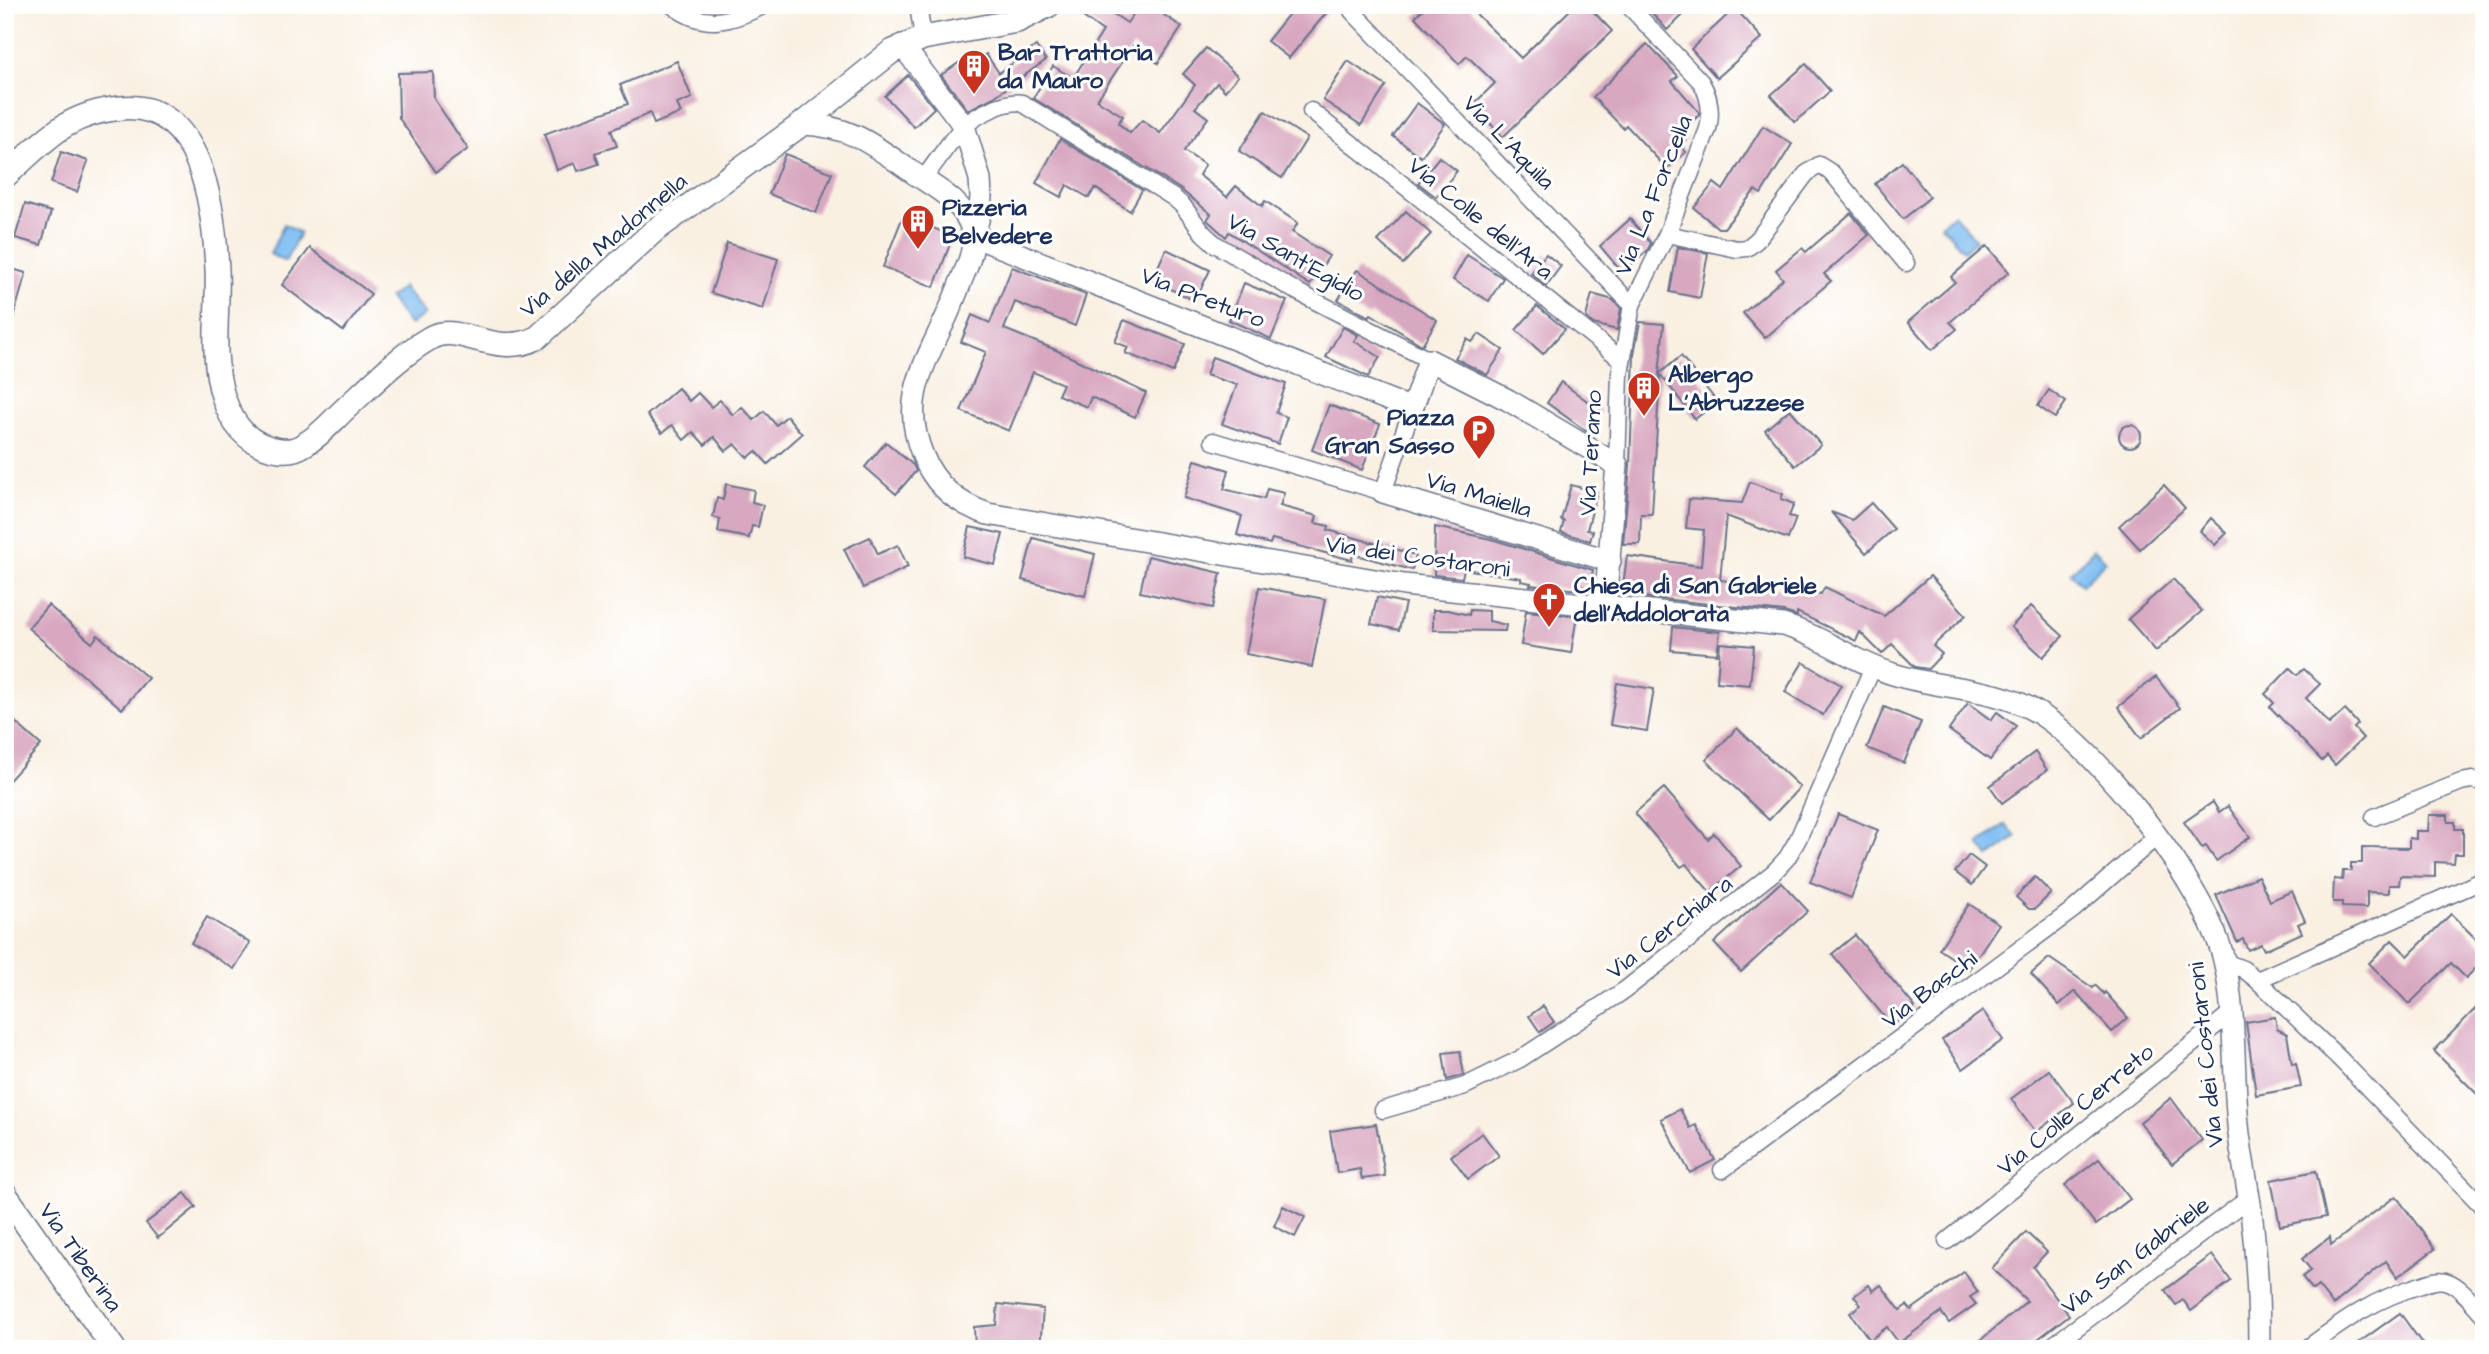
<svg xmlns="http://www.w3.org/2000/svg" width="2489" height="1354" font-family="'Architects Daughter',sans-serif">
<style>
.water{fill:#7abcf0;stroke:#4a76a7;stroke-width:2}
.building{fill:#d8a7c0}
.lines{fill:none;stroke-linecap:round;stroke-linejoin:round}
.minor-casing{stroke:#69738c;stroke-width:19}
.tertiary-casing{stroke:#69738c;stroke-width:24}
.secondary-casing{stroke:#69738c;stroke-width:26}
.minor{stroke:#fff;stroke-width:16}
.tertiary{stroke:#fff;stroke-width:21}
.secondary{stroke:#fff;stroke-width:23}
.labels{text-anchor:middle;stroke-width:6;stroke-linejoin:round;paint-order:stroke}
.poi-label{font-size:24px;font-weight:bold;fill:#1b2f5e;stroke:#fff;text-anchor:start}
.street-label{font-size:24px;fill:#1b2f5e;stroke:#fff}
</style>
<rect width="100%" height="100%" fill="#fff"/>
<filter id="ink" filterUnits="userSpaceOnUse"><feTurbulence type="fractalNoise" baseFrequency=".0143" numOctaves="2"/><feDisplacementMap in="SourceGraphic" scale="14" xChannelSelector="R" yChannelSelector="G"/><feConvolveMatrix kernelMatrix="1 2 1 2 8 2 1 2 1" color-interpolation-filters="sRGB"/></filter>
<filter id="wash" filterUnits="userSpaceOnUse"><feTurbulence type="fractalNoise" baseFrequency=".00686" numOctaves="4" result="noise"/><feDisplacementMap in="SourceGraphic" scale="28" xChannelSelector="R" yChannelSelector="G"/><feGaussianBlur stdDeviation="1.57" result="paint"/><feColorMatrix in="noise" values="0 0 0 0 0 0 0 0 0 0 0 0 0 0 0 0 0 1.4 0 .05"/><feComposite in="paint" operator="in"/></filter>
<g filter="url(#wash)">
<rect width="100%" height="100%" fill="#f9f0e2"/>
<g class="water">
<polygon points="1954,214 1976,240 1964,251 1941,225"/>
<polygon points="284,224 300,233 285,262 270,254"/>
<polygon points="403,287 425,314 410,325 389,298"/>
<polygon points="2094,549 2106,561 2082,585 2071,573"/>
<polygon points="2006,824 2016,837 1989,857 1979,844"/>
</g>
<g id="blocks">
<g class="building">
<polygon points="1066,5 1100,5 1127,23 1140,5 1149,5 1182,27 1158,63 1133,46 1097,100 1123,116 1118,123 1130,133 1142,120 1160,133 1195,85 1183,74 1206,48 1238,76 1225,91 1217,83 1195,108 1208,118 1184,151 1205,165 1199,175 1227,197 1236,186 1262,206 1265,201 1298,223 1292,232 1329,256 1310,285 1229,232 1226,237 1207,220 1211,214 1180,189 1033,98 1053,66 1073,78 1103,31"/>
<polygon points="1296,5 1319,5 1327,12 1289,58 1267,41"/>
<polygon points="1427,5 1467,5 1521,58 1575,5 1587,5 1612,31 1503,137 1473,105 1495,83 1467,56 1459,64 1415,17"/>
<polygon points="1645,5 1694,5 1667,30"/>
<polygon points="1735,8 1762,38 1717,78 1691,49"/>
<polygon points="1647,44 1678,76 1672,81 1699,112 1699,115 1681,132 1687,139 1680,146 1686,152 1667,169 1626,125 1623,128 1593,97"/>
<polygon points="1036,46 1046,60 994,97 968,110 941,75 969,56 974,63 986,54 999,73"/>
<polygon points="677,61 692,98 677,104 681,113 654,124 650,113 611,130 617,146 595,153 599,164 578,171 575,163 557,170 544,134 628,104 620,85"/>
<polygon points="1348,61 1386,86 1361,125 1323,100"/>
<polygon points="1806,64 1830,91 1795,122 1771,95"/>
<polygon points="433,72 434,99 468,149 436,172 399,118 398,73"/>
<polygon points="908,75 934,108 914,127 885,96"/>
<polygon points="1417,103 1445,124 1421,157 1393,136"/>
<polygon points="1265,111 1307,138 1282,178 1239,151"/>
<polygon points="1763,126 1792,144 1761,194 1755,190 1724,228 1718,228 1694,208 1714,183 1723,190"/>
<polygon points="1060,139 1142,190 1130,211 1095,188 1089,198 1067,185 1061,197 1036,183"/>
<polygon points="61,152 88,161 77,192 51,183"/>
<polygon points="785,154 832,173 816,213 769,194"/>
<polygon points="1439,157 1457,171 1436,197 1418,183"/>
<polygon points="1902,162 1930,197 1903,219 1875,184"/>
<polygon points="25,204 51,212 41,245 15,238"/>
<polygon points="1406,211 1431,234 1403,264 1378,241"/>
<polygon points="1851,213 1869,235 1824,274 1831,281 1765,338 1743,313 1783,279 1776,270 1802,248 1806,252"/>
<polygon points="903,216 953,236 934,287 883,267"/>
<polygon points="1630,219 1651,243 1647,251 1622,272 1600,246"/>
<polygon points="727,243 778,259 763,309 711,293"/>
<polygon points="1987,246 2009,272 1950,322 1957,329 1932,350 1908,322 1955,282 1951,277"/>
<polygon points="1678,247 1708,253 1700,298 1670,292"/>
<polygon points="310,248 371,294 343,331 282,285"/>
<polygon points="1166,249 1210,270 1195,301 1152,280"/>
<polygon points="1546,254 1561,266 1546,286 1531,273"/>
<polygon points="1467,255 1503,278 1489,301 1453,280"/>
<polygon points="5,267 26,273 10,329 5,329"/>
<polygon points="1012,267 1086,295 1075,326 1015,302 1004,329 1056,350 1146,393 1135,417 1091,397 1087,407 1058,395 1063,384 1033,372 1009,431 961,411 986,352 961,342 972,315 990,323"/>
<polygon points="1357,270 1437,320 1422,345 1371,314 1369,317 1338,300"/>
<polygon points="1244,283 1287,301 1271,339 1229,320"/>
<polygon points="1592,294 1613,300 1621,308 1617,330 1593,324 1586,317"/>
<polygon points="1537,306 1565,329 1543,354 1516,330"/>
<polygon points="1124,320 1185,344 1173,372 1125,353 1128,347 1115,342"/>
<polygon points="1640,322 1664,324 1659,374 1681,356 1717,402 1695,419 1660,374 1652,514 1641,514 1640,544 1623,544 1630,466 1634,354"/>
<polygon points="1343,327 1358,335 1354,341 1380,357 1368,377 1326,357"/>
<polygon points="1479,334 1503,350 1487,375 1455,358 1467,339 1472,342"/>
<polygon points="1212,357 1286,384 1276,413 1287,417 1278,444 1222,424 1237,385 1206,375"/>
<polygon points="1561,382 1601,411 1586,431 1547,403"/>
<polygon points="678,388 689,401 698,393 711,407 720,400 733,415 742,407 754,420 764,411 776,425 787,416 802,434 768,464 756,451 748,458 735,444 726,451 714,437 705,445 693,432 684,440 672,425 662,433 647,415"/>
<polygon points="2049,390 2066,402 2055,418 2038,406"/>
<polygon points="1329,405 1380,424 1362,470 1312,450"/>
<polygon points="1790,409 1821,445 1795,466 1765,430"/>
<circle cx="2130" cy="436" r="11"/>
<polygon points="886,442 913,465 916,471 896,494 865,467"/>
<polygon points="1195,460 1229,470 1224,489 1264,499 1267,489 1284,493 1280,506 1317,516 1315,523 1329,526 1328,530 1416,555 1412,570 1353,554 1352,560 1272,539 1270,544 1237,535 1242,516 1184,498"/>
<polygon points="1750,482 1783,494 1781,499 1794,504 1789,516 1796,518 1788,539 1726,516 1720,580 1821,594 1825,587 1884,616 1930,576 1966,615 1933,646 1942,654 1928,669 1915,667 1892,644 1882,654 1860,632 1856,641 1797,612 1797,616 1784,612 1634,596 1635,587 1623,586 1627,556 1701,566 1704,530 1686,528 1689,499 1742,503"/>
<polygon points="726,484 754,490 752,502 763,505 758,527 752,526 749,538 718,532 720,519 713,517 717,498 723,500"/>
<polygon points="1571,485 1597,492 1587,530 1593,531 1590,541 1561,532 1564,521 1561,520"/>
<polygon points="2164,485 2185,508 2140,549 2119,526"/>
<polygon points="1871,503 1894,529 1866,553 1831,512 1852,520"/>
<polygon points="2211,518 2227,533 2215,545 2200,531"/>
<polygon points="970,527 1003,534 995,565 963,557"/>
<polygon points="1435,527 1491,539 1593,570 1590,587 1582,586 1581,590 1530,585 1531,583 1521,581 1521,578 1464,569 1462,578 1434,575"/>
<polygon points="870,537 878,554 898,545 908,567 863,588 844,549"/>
<polygon points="1033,538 1095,554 1085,596 1022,580"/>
<polygon points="1148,556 1221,573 1213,608 1140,592"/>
<polygon points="2173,579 2202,611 2156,651 2128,619"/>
<polygon points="1259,587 1325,599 1312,667 1246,654"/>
<polygon points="1377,597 1405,603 1399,630 1371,624"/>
<polygon points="48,605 92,643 98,635 148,678 122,709 28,628"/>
<polygon points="2031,606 2063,636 2043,657 2011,627"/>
<polygon points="1433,610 1448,610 1469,615 1470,610 1489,611 1489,621 1506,625 1505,631 1433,630"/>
<polygon points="1526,611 1577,616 1571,653 1521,645"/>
<polygon points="1673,627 1720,632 1717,654 1671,650"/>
<polygon points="1720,643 1754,646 1750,685 1717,682"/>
<polygon points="1803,662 1841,685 1823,715 1785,692"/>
<polygon points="2290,668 2297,675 2304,669 2320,684 2306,698 2329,724 2345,710 2358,724 2354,728 2363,738 2335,765 2327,756 2322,761 2270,707 2274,703 2265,694"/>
<polygon points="2156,677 2180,708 2141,738 2118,707"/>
<polygon points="1617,683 1654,689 1647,731 1610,725"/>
<polygon points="1968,703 1991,720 1997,712 2016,726 1990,760 1949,730"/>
<polygon points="1884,707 1921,722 1904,763 1867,748"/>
<polygon points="5,713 41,745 5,785"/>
<polygon points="1737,728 1800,787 1769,820 1706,760"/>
<polygon points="2035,752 2047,770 2002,803 1990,786"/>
<polygon points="1664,788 1708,839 1714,833 1741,866 1710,892 1686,864 1681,867 1635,813"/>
<polygon points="2213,802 2219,812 2228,806 2250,837 2216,861 2206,846 2202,848 2184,822"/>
<polygon points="1838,814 1878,830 1851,898 1810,882"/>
<polygon points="2429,815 2448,815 2448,822 2455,822 2455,829 2463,829 2463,854 2455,854 2454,863 2435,862 2435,877 2400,876 2399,885 2389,885 2389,893 2367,892 2367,908 2342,907 2342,902 2333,902 2334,879 2342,880 2343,871 2351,871 2351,863 2362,863 2362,847 2409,848 2409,838 2416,839 2416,831 2428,831"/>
<polygon points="1969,855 1985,867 1972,885 1955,872"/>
<polygon points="2258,876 2270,901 2292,891 2305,921 2298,924 2302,933 2264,950 2261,944 2248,950 2243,939 2237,942 2216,895"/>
<polygon points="2035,877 2051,893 2035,909 2029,909 2016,897"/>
<polygon points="1781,882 1808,911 1741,972 1714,943"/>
<polygon points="1969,904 1999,924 1969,969 1939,949"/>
<polygon points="2451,914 2484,947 2484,960 2466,978 2451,963 2409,1004 2369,963 2392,940 2408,956"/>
<polygon points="207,917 250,943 234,969 191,943"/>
<polygon points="1855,935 1915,1007 1892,1026 1832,954"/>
<polygon points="2049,958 2093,988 2095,985 2104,994 2105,992 2128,1018 2112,1032 2075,991 2059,1005 2031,974"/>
<polygon points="2484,1000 2484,1101 2434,1051"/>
<polygon points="1543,1006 1554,1022 1540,1032 1529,1016"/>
<polygon points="1983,1011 2003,1040 1963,1069 1942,1040"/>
<polygon points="2275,1017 2277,1029 2287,1034 2292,1064 2296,1063 2301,1087 2256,1095 2246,1022"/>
<polygon points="1460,1051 1464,1075 1447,1080 1443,1053"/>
<polygon points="2049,1070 2074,1103 2036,1132 2011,1099"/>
<polygon points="2171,1098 2202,1140 2172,1164 2140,1122"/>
<polygon points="1680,1109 1690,1128 1696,1125 1715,1160 1690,1173 1661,1119"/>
<polygon points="1376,1124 1385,1176 1362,1179 1360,1169 1337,1173 1330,1131"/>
<polygon points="1482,1133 1499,1156 1468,1179 1451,1156"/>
<polygon points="2099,1159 2130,1199 2096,1225 2065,1185"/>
<polygon points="2316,1171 2326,1217 2280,1226 2271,1180"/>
<polygon points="185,1193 196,1207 158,1238 146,1223"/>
<polygon points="2396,1196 2435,1249 2397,1277 2386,1261 2333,1305 2318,1286 2313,1290 2302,1277 2311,1270 2302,1259 2330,1237 2331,1245"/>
<polygon points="1283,1206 1305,1217 1295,1237 1274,1226"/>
<polygon points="2026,1232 2047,1252 2033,1267 2069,1315 2025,1349 1970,1349 2027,1301 1992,1268"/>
<polygon points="2212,1255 2231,1281 2191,1311 2183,1300 2176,1305 2165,1290"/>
<polygon points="1964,1272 1978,1292 1970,1297 1976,1304 1949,1323 1941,1312 1899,1343 1887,1327 1870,1340 1850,1313 1861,1305 1854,1296 1869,1285 1873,1291 1881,1285 1900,1310 1907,1305 1911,1310"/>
<polygon points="998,1304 1043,1309 1040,1349 975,1349 974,1327 996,1325"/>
<polygon points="2400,1313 2426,1349 2350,1349"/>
</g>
</g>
</g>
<g filter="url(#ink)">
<use href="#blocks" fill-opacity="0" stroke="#69738c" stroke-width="2"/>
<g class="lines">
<defs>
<g id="minor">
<path d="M672 5C705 31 731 21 765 5"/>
<polyline points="918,5 923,38"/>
<polyline points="1352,11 1632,305"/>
<polyline points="1311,111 1622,360"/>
<path d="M923 179C936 163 948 143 963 127 975 116 1006 99 1022 103L1174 198 1183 206 1203 233 1215 244 1294 290 1429 360"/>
<polyline points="1667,234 1737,249 1747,248 1757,240 1806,174 1819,165 1832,173 1906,263"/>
<polyline points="1213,441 1383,492 1412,409"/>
<path d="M1617 465 1620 374 1632 305 1667 234 1708 129C1712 112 1710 97 1701 82L1628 5"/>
<polyline points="2374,817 2461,782 2472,780 2484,782"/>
<polyline points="2225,962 2243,969 2257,980 2341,1060 2484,1208"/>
<polyline points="2257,980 2484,880"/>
<polyline points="1383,1110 1465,1086 1520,1059 1625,990 1774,872 1787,858 1798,839 1873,667"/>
<polyline points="1722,1170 2074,909 2156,837"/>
<polyline points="1947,1241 2231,1013"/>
<polyline points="2048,1349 2249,1198"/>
<path d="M2306 1349C2347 1319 2372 1300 2421 1285 2429 1282 2439 1278 2448 1282 2462 1287 2473 1304 2484 1315"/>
</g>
<g id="tertiary">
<polyline points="902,45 964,126 980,179 981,197 979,217 973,236"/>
<path d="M802 124C852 126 873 145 912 172 934 187 964 201 972 230 976 245 969 263 963 276 956 294 949 313 940 330 919 375 902 406 923 456 935 486 958 504 988 514L1404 585 1783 625C1824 637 1854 662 1893 674 1942 690 1996 686 2040 714 2102 754 2207 888 2224 960 2237 1016 2232 1076 2239 1134 2242 1160 2248 1186 2251 1212 2257 1257 2259 1303 2259 1349"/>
<polyline points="973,236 1412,409 1429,360 1508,400 1617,465 1605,605"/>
<polyline points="1383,492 1610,561"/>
</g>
<g id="secondary">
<path d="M5 176C25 159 44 138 66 125 83 115 102 110 121 108 202 100 214 209 217 269 219 312 210 354 223 396 232 425 248 446 280 450 289 451 298 449 305 444 320 436 332 421 345 409 371 385 399 356 430 338 458 321 494 359 537 338L654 231 802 124 891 52 923 38 1017 21 1049 5"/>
<polyline points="5,1194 114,1349"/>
</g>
</defs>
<use href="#minor" class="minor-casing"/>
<use href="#tertiary" class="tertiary-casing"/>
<use href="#secondary" class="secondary-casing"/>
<use href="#minor" class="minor"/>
<use href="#tertiary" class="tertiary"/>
<use href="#secondary" class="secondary"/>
</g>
</g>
<defs>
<symbol id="building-pin" viewBox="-11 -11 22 30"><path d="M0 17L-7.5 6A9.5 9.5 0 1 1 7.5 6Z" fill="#c8321e" stroke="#fff"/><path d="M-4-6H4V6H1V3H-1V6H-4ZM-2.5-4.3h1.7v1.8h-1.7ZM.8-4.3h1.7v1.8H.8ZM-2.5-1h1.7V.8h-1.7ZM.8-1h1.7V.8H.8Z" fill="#fff"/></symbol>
<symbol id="parking-pin" viewBox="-11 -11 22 30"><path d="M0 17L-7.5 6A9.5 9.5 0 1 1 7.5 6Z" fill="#c8321e" stroke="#fff"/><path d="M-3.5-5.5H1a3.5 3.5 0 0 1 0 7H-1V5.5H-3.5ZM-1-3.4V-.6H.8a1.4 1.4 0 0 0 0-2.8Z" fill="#fff"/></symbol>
<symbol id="church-pin" viewBox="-11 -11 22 30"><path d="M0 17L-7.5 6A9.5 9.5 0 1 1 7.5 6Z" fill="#c8321e" stroke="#fff"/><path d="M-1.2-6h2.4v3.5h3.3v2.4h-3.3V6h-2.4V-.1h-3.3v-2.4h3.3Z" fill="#fff"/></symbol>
</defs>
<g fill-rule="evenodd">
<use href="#building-pin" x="955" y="47" width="38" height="52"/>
<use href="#building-pin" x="899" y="202" width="38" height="52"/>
<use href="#building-pin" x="1625" y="369" width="38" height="52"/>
<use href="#parking-pin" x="1460" y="412" width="38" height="52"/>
<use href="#church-pin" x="1530" y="580" width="38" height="52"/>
</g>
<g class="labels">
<g class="poi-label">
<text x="998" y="60">Bar Trattoria<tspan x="998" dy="28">da Mauro</tspan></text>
<text x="942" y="215">Pizzeria<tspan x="942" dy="28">Belvedere</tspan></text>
<text x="1668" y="382">Albergo<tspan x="1668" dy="28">L'Abruzzese</tspan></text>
<text x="1454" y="425" text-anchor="end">Piazza<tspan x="1454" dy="28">Gran Sasso</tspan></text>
<text x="1574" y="593">Chiesa di San Gabriele<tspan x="1574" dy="28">dell'Addolorata</tspan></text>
</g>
<g class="street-label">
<text transform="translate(1509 142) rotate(46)" y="8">Via L'Aquila</text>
<text transform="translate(1653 195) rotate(-68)" y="8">Via La Forcella</text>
<text transform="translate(1481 218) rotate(39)" y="8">Via Colle dell'Ara</text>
<text transform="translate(603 245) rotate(-40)" y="8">Via della Madonnella</text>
<text transform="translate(1296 257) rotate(30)" y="8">Via Sant'Egidio</text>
<text transform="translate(1203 297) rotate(21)" y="8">Via Preturo</text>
<text transform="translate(1590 453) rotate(-87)" y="8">Via Teramo</text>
<text transform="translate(1479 494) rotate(17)" y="8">Via Maiella</text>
<text transform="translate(1418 556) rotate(8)" y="8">Via dei Costaroni</text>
<text transform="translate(1669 927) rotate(-38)" y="8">Via Cerchiara</text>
<text transform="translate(1929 989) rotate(-37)" y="8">Via Baschi</text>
<text transform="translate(2205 1055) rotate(-96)" y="8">Via dei Costaroni</text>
<text transform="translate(2075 1109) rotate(-39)" y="8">Via Colle Cerreto</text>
<text transform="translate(2135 1255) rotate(-37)" y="8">Via San Gabriele</text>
<text transform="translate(81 1257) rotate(55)" y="8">Via Tiberina</text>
</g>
</g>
<rect width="2489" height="1354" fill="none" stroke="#fff" stroke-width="28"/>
</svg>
